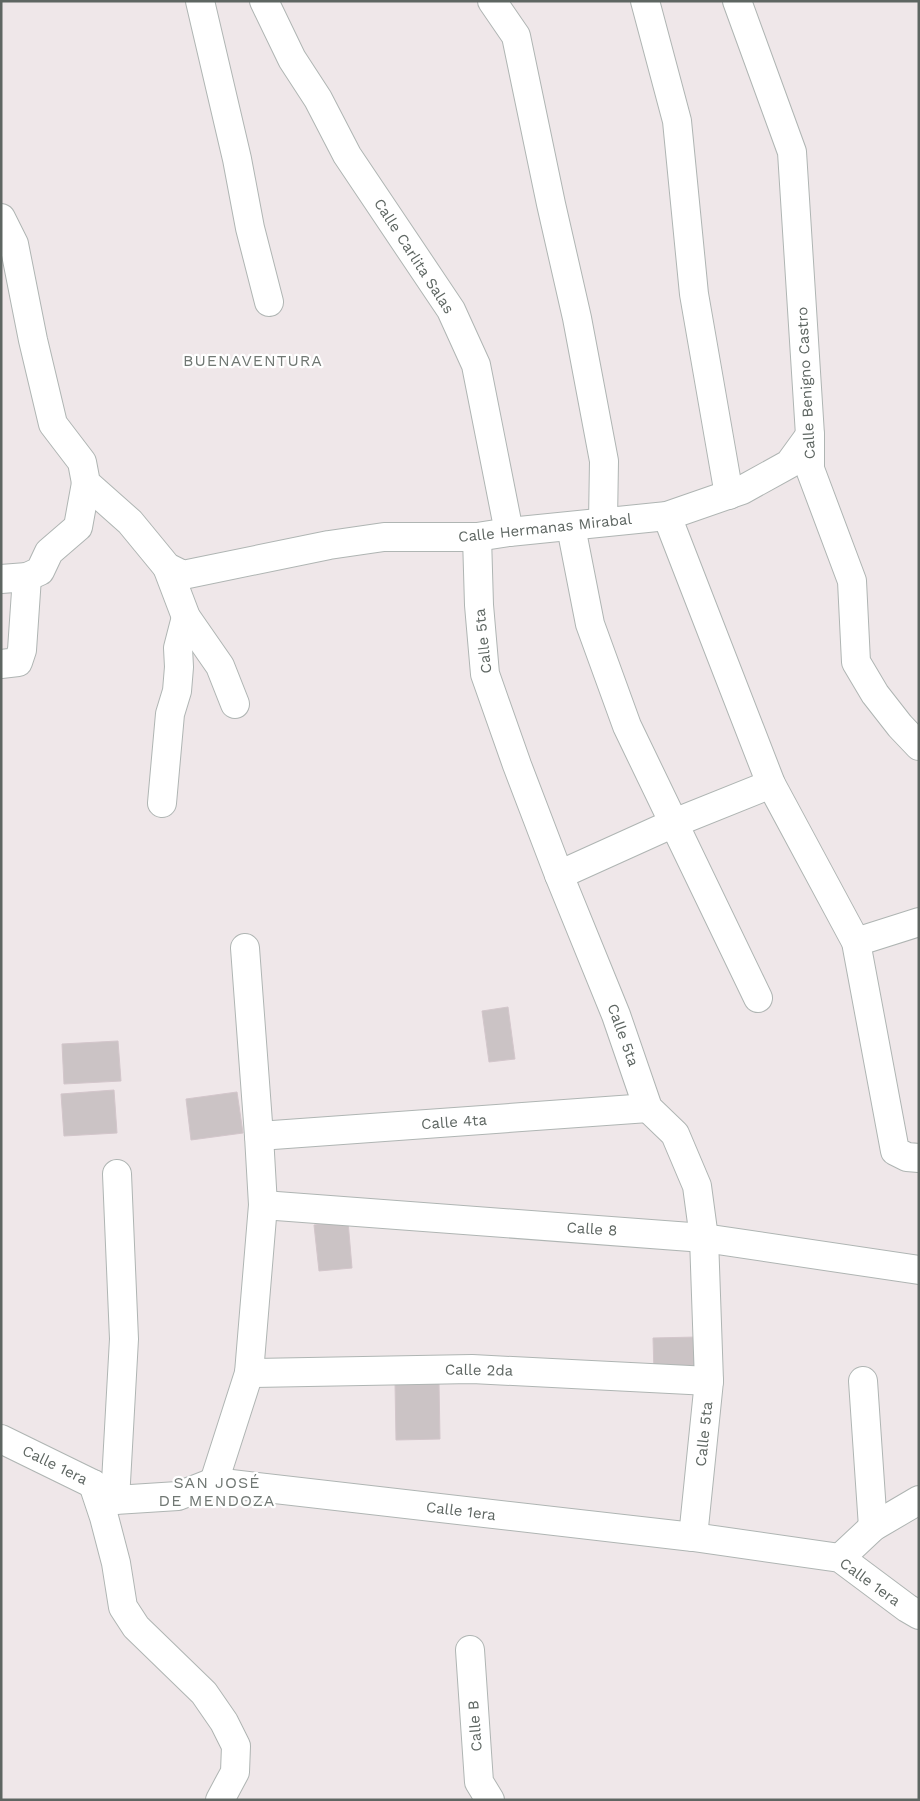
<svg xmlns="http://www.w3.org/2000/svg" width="920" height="1801" font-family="'Work Sans',sans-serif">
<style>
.building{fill:#cbc3c5;stroke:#d3c6cb}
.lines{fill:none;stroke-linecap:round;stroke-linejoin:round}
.minor-casing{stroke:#afb5b3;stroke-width:30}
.minor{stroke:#fff;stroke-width:28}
.labels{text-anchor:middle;stroke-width:4.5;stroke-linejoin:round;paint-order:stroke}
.street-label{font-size:15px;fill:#5e6662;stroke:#fff}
.neighbourhood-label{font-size:16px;letter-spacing:1px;fill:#707773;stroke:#fff}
</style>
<rect width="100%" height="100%" fill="#efe7e9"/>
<g class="building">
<polygon points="508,1007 515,1059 489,1062 482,1011"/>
<polygon points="118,1041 121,1081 64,1084 62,1044"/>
<polygon points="114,1090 117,1133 64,1136 61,1094"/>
<polygon points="237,1092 243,1133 191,1140 186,1099"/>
<polygon points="348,1221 352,1268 319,1271 314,1225"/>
<polygon points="697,1337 698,1371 654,1372 653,1338"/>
<polygon points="395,1383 439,1383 440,1439 396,1440"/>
</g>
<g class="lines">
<defs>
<g id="minor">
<polyline points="200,1 237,159 250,228 269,302"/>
<polyline points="264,1 292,59 318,99 347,155 451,310 476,365 509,532"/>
<polyline points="492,1 516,36 551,204 577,318 604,461 603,522"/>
<polyline points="645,1 677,121 694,294 729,495"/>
<polyline points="737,1 792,152 810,435 810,469 852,581 856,662 875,694 900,726 919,746"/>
<polyline points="1,218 14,244 33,340 53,424 82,462 86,483 130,522 167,567 183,575 329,545 384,537 477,537 509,532 667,516 742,490 789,464 810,435"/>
<polyline points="667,516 771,784 856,942 895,1151 907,1157 919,1158"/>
<polyline points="571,527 590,624 627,726 758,998"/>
<polyline points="477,537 479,605 485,674 517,765 559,875 616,1015 648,1108 675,1134 697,1186 704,1238 709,1381 693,1537"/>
<polyline points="167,567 186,617 220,666 235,704"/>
<polyline points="1,579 27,577 40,571 49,552 78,527 86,483"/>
<polyline points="1,664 18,662 22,650 27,577"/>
<polyline points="162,803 170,714 177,691 179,667 178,648 186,617"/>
<polyline points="559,875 674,823 771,784"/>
<polyline points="856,942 919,922"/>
<polyline points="259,1136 648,1108"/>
<polyline points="263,1205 704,1238 919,1270"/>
<polyline points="249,1373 472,1369 709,1381"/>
<polyline points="863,1381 873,1527"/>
<polyline points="1,1439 93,1484 115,1500 178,1496 214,1482 693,1537 840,1558 907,1608 919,1615"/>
<polyline points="214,1482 249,1373 263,1205 259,1136 245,948"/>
<polyline points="93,1484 104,1517 116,1563 123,1607 136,1627 204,1693 224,1722 236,1746 235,1772 220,1800"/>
<polyline points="115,1500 124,1339 117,1174"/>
<polyline points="840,1558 873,1527 919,1500"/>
<polyline points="470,1650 479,1782 490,1800"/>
</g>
</defs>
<use href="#minor" class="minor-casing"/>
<use href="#minor" class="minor"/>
</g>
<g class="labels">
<g class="street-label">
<text transform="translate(414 256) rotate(57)" y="5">Calle Carlita Salas</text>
<text transform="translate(806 383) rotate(-93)" y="5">Calle Benigno Castro</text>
<text transform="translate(545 528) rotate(-6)" y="5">Calle Hermanas Mirabal</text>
<text transform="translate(483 641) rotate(-96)" y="5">Calle 5ta</text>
<text transform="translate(623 1035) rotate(70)" y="5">Calle 5ta</text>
<text transform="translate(454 1122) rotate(-4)" y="5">Calle 4ta</text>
<text transform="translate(592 1229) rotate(4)" y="5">Calle 8</text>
<text transform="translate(479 1370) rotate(1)" y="5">Calle 2da</text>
<text transform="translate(704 1434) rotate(-84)" y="5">Calle 5ta</text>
<text transform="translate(55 1465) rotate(26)" y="5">Calle 1era</text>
<text transform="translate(461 1511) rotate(7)" y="5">Calle 1era</text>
<text transform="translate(870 1582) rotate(36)" y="5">Calle 1era</text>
<text transform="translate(475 1726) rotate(-94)" y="5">Calle B</text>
</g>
<g class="neighbourhood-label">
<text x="253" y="366">BUENAVENTURA</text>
<text x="217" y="1488">SAN JOSÉ<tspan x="217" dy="18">DE MENDOZA</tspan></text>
</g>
</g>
<rect width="920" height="1801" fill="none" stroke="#5e6662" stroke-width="5"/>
</svg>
